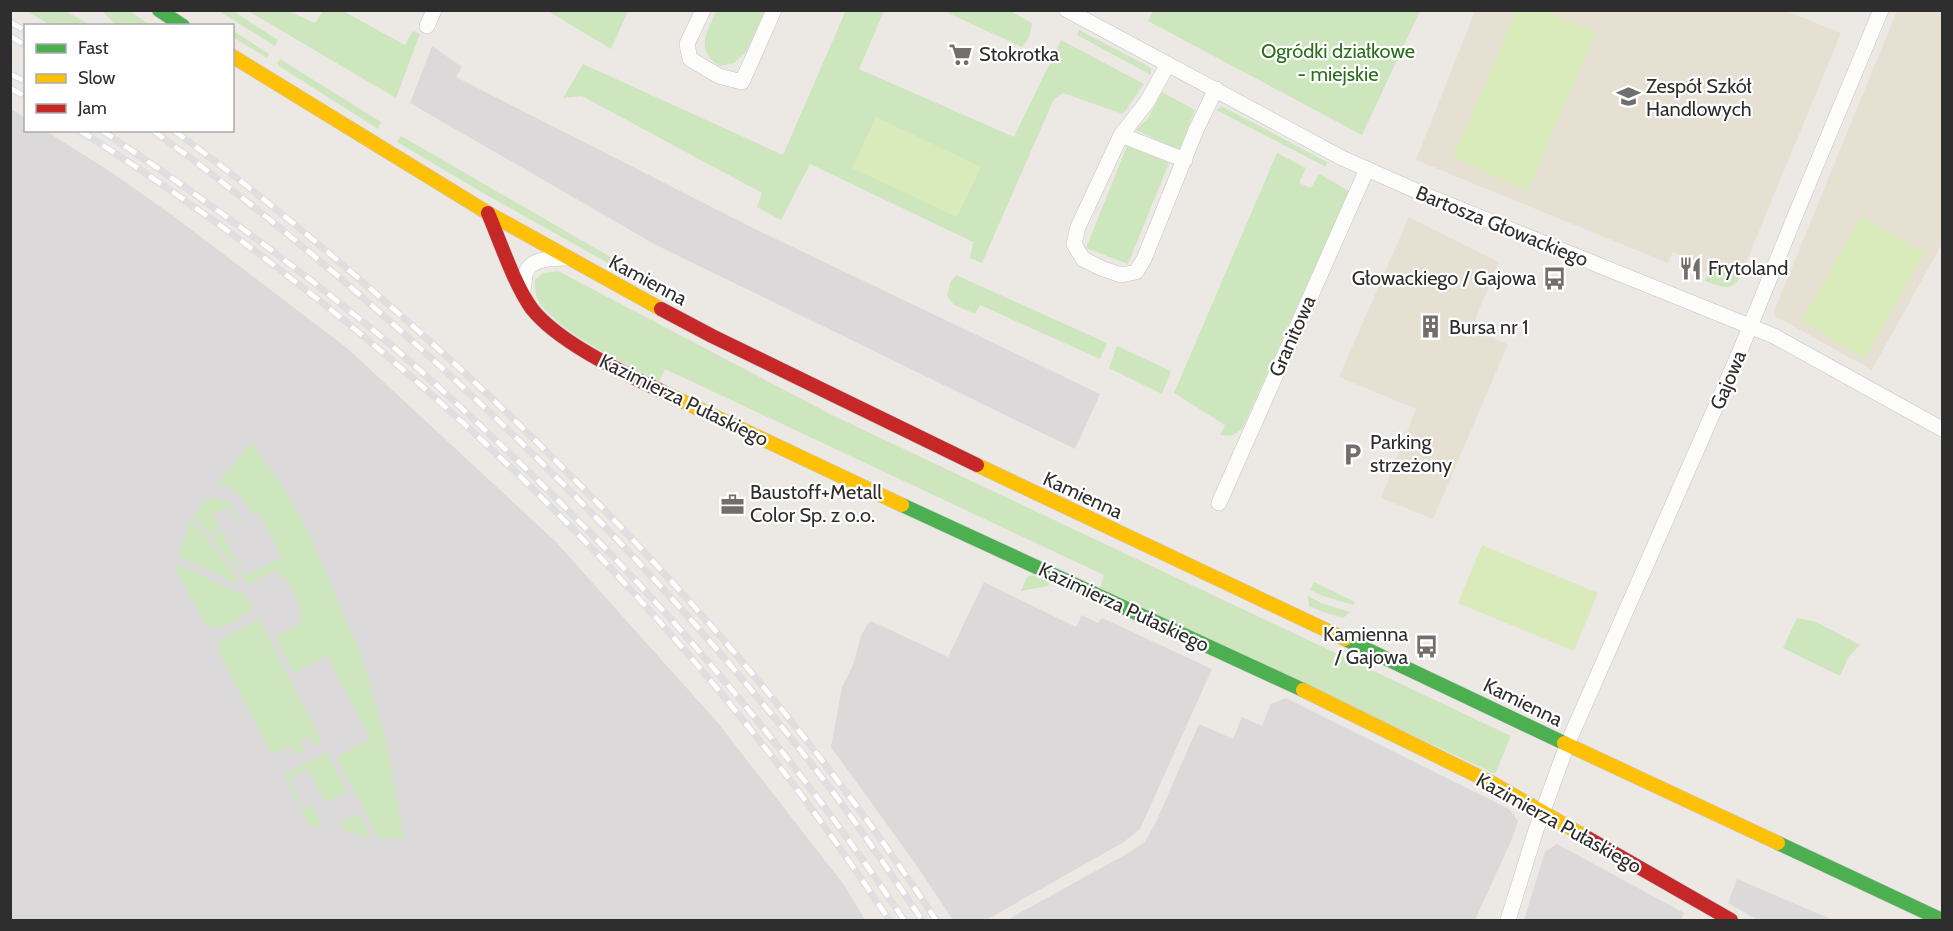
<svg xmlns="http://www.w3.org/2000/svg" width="1953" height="931" font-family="Cabin,sans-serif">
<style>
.industrial{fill:#dcd9db}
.education{fill:#e6e0d3}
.green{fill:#cee6be}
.pitch{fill:#d9eabb}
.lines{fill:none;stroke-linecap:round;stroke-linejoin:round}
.street-casing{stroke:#c5c4c5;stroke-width:16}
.fast-casing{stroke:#c5c4c5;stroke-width:15}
.slow-casing{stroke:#c5c4c5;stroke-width:15}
.jam-casing{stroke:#c5c4c5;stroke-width:15}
.street{stroke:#fcfcfb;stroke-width:15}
.fast{stroke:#4caf50;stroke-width:14}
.slow{stroke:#ffc107;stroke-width:14}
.jam{stroke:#c62828;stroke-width:14}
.rail-casing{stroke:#dfdfe1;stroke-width:7}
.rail{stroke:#fff;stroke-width:4.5;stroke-dasharray:14;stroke-linecap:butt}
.labels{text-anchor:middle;stroke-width:4.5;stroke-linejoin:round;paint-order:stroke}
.park-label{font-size:20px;fill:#2c6e1b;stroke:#fff}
.poi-label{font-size:20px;fill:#2e2e2e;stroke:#fff;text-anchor:start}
.street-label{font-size:20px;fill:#2e2e2e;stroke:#fff}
</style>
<rect width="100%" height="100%" fill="#ece8e4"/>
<g class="industrial">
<polygon points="432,46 462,67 456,77 753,228 1100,394 1075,449 656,245 410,103"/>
<polygon points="13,110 25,118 26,130 46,131 114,174 172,215 347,348 556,542 718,723 844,885 865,920 11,920 10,114"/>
<polygon points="984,582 1076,627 1082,615 1098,623 1102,618 1212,669 1140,829 1124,842 986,920 953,920 917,866 831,747 842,687 853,665 861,636 868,623 871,621 948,657"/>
<polygon points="1286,698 1509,809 1518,821 1512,839 1475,920 1007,920 1130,852 1145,842 1156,822 1199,724 1233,739 1242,717 1262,726 1271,704"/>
<polygon points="1557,844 1684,913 1681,920 1524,920 1545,852"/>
<polygon points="1737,879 1833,920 1758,920 1728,903"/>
</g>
<g class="education">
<polygon points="1475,11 1786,11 1841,33 1743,270 1698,272 1701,263 1673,252 1668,263 1416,160"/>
<polygon points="1897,11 1942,11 1942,244 1872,370 1775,316 1774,311"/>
<polygon points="1409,217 1499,262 1471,329 1508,344 1433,519 1381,498 1416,409 1339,377"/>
</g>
<g class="green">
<polygon points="846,10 884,11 859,69 1014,137 1061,40 1144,84 1123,114 1063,93 1054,99 982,263 970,258 973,242 810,164 781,220 757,207 762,193 582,96 563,98 583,64 783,155"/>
<polygon points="26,11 65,11 91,25 51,25"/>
<polygon points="102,11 130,11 150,25 116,25"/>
<polygon points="219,11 233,11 278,40 275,46"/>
<polygon points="248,11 288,11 315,23 323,11 343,11 405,45 413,31 420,34 396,98"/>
<polygon points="548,11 628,11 611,49"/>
<path d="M716 11H765L746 52 734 63 720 66C694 50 707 33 716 11Z"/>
<path d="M949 11H1010L1032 23C1031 33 1029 40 1022 47L948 13Z"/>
<polygon points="1153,11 1420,10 1420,11 1362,135 1148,21"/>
<polygon points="232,30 269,54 267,58 233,37"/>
<polygon points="1079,30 1146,65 1151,69 1151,75 1077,35"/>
<polygon points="280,59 381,122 378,129 279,66 277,63"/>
<polygon points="1162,92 1195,110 1179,150 1136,130 1148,118"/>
<polygon points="1221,107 1227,109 1327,162 1326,167 1216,110"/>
<polygon points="401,136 661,286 660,292 483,193 397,142"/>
<polygon points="1127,146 1169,163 1128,264 1086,248"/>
<path d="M1277 153 1306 168 1299 183 1311 188 1319 174 1349 191 1243 427C1236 435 1231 437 1220 435L1225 425 1174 393Z"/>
<path d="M1743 270C1733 294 1725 288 1705 281L1708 272Z"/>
<path d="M558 271 832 415 1511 736 1496 772 1493 773 1100 588 1104 575 665 369 659 382C626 364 559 333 539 302 535 295 535 287 535 280L543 273Z"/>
<polygon points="956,275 1107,343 1100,359 980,305 975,314 954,305 947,296 950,283"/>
<polygon points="1117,346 1171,371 1162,394 1109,368"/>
<path d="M252 443 281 483 306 527 361 654 386 739 404 838H379L336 757 370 739 327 656 294 673 275 636 303 622 298 613 302 610 286 577 281 579 276 570 247 584 239 570 241 569 245 576 282 557 259 512 252 515C241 496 239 489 216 484Z"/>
<polygon points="217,498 230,502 240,521 238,523 228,507 213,515 219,528 208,534 193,516 206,499"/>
<polygon points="191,519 234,573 240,585 178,556"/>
<polygon points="221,531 238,564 234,566 210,537"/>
<path d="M177 564 246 596 253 610C240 617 221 634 206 625L175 569Z"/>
<polygon points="1032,575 1050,582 1048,586 1021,591 1027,577"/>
<polygon points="1314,582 1355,602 1353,605 1323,596 1310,590"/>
<polygon points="1308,596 1321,603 1350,612 1343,618 1323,612 1309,606"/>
<polygon points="1797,618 1816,622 1860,645 1849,656 1840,676 1783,648"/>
<polygon points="259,619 322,742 315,746 310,737 301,741 305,750 297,754 292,745 275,754 271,753 218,651 220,641 223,638"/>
<polygon points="327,752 348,792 326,803 308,769 289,779 304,808 312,805 323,828 308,824 285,776 286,773"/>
<polygon points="358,813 372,838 346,832 341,822"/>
</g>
<g class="pitch">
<polygon points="1517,10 1545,11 1596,32 1528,190 1453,158"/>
<polygon points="876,117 981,167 957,217 852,168"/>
<polygon points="1862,216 1925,253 1865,358 1801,321"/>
<polygon points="1482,545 1598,593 1574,651 1458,603"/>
</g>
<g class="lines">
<defs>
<g id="street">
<polyline points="703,10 687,44 690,59 719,76 742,82 774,10"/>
<polyline points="1067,10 1342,158 1430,197 1774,336 1942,429"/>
<polyline points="427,26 434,10"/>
<polyline points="1168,64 1147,102 1121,135 1078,227 1074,244 1083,259 1101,268 1121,275 1136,272 1144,259 1196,130 1216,89"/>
<polyline points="1121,135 1185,160"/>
<path d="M523 292C524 285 524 277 526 272 532 258 554 258 567 258"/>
<polyline points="1219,503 1367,169"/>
<polyline points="1508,920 1535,833 1567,745 1738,356 1802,199 1881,10"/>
</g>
<g id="fast">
<polyline points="159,10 183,26"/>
<polyline points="902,505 1303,690"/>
<polyline points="1345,639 1564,743"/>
<polyline points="1778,843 1942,920"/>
</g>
<g id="slow">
<polyline points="232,56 488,213 661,309"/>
<polyline points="663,392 902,505"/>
<polyline points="977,465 1345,639"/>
<polyline points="1303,690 1492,783 1586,837"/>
<polyline points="1564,743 1778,843"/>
</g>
<g id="jam">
<path d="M488 213C500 241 515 286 532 309 559 343 624 373 663 392"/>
<polyline points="661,309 712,336 977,465"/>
<polyline points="1586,837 1731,920"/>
</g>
</defs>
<use href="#street" class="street-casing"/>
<use href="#fast" class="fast-casing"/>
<use href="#slow" class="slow-casing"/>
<use href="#jam" class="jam-casing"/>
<use href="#street" class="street"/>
<use href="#fast" class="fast"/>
<use href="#slow" class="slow"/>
<use href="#jam" class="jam"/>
<defs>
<g id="rail">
<polyline points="10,22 26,31"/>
<polyline points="10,36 26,46"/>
<polyline points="10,74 26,82"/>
<polyline points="10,88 26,97"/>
<path d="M79 130C399 332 681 604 889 920"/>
<path d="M101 130C195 192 285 258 372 329 412 362 450 397 487 432 644 578 785 741 904 920"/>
<path d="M152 130C258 206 357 290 453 378 588 503 714 637 826 783 860 827 891 874 922 920"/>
<path d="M173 130C276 205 373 289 467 375 645 542 802 716 936 920"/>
</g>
</defs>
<use href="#rail" class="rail-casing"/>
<use href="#rail" class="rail"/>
</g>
<defs>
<symbol id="supermarket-bare" viewBox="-9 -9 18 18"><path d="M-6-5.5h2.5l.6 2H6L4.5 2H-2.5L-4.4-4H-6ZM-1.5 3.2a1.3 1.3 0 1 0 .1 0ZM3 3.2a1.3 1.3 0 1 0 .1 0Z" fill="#706f6e" stroke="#fff" stroke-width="2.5" paint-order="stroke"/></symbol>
<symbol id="school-bare" viewBox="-9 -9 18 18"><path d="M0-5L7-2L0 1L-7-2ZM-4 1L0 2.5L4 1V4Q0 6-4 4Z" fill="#706f6e" stroke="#fff" stroke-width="2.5" paint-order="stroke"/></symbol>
<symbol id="restaurant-bare" viewBox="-9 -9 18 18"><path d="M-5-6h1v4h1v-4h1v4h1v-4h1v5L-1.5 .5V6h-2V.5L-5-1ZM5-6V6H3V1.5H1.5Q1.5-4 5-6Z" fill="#706f6e" stroke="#fff" stroke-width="2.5" paint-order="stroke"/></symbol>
<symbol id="bus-bare" viewBox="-9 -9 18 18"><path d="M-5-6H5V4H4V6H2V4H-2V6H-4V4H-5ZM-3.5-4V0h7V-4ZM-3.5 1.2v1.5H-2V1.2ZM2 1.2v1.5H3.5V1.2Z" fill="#706f6e" stroke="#fff" stroke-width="2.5" paint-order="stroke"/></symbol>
<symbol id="building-bare" viewBox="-9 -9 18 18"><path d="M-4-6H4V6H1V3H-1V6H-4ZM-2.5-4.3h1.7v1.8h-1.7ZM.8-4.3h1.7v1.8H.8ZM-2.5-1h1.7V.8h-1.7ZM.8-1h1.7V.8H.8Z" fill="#706f6e" stroke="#fff" stroke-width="2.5" paint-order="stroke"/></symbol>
<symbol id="parking-bare" viewBox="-9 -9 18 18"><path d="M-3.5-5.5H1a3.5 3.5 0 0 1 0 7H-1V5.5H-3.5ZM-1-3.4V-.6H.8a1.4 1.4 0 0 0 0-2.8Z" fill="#706f6e" stroke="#fff" stroke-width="2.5" paint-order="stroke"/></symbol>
<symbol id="office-bare" viewBox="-9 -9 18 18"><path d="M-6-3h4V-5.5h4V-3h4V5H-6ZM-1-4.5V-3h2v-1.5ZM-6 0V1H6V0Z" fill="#706f6e" stroke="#fff" stroke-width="2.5" paint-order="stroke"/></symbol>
</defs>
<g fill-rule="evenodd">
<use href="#supermarket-bare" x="944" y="38" width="33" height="33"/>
<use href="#school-bare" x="1612" y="80" width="33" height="33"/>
<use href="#restaurant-bare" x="1674" y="252" width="33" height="33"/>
<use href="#bus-bare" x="1538" y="262" width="33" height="33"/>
<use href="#building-bare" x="1414" y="310" width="33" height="33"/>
<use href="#parking-bare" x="1336" y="438" width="33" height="33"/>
<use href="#office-bare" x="716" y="488" width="33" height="33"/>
<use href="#bus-bare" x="1410" y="630" width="33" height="33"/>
</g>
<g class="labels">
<g class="park-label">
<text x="1338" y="58">Ogródki działkowe<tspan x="1338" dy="23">- miejskie</tspan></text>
</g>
<g class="poi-label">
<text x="979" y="61">Stokrotka</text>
<text x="1646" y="93">Zespół Szkół<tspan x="1646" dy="23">Handlowych</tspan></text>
<text x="1708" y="275">Frytoland</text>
<text x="1536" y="285" text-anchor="end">Głowackiego / Gajowa</text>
<text x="1449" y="334">Bursa nr 1</text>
<text x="1370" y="449">Parking<tspan x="1370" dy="23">strzeżony</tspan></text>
<text x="750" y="499">Baustoff+Metall<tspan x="750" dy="23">Color Sp. z o.o.</tspan></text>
<text x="1408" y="641" text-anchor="end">Kamienna<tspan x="1408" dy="23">/ Gajowa</tspan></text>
</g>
<g class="street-label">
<text transform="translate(1502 226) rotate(22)" y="7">Bartosza Głowackiego</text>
<text transform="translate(648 280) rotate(28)" y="7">Kamienna</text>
<text transform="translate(1292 336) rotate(-66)" y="7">Granitowa</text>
<text transform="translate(1728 380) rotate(-67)" y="7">Gajowa</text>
<text transform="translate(684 400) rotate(26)" y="7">Kazimierza Pułaskiego</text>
<text transform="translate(1083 495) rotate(25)" y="7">Kamienna</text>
<text transform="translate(1124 607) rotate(25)" y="7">Kazimierza Pułaskiego</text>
<text transform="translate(1523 702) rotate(26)" y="7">Kamienna</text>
<text transform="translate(1559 823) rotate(29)" y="7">Kazimierza Pułaskiego</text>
</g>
</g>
<rect width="1953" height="931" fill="none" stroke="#2e2e2e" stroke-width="24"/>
<rect x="24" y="24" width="210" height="108" fill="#ffffff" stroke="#ababab" stroke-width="1.5"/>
<rect x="36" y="44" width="30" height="9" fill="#4caf50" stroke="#ababab" stroke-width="1.5"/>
<text x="78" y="54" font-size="18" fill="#2e2e2e">Fast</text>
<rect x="36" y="74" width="30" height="9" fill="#ffc107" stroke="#ababab" stroke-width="1.5"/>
<text x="78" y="84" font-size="18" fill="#2e2e2e">Slow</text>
<rect x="36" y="104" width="30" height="9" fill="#c62828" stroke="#ababab" stroke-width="1.5"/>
<text x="78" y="114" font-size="18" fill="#2e2e2e">Jam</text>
</svg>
